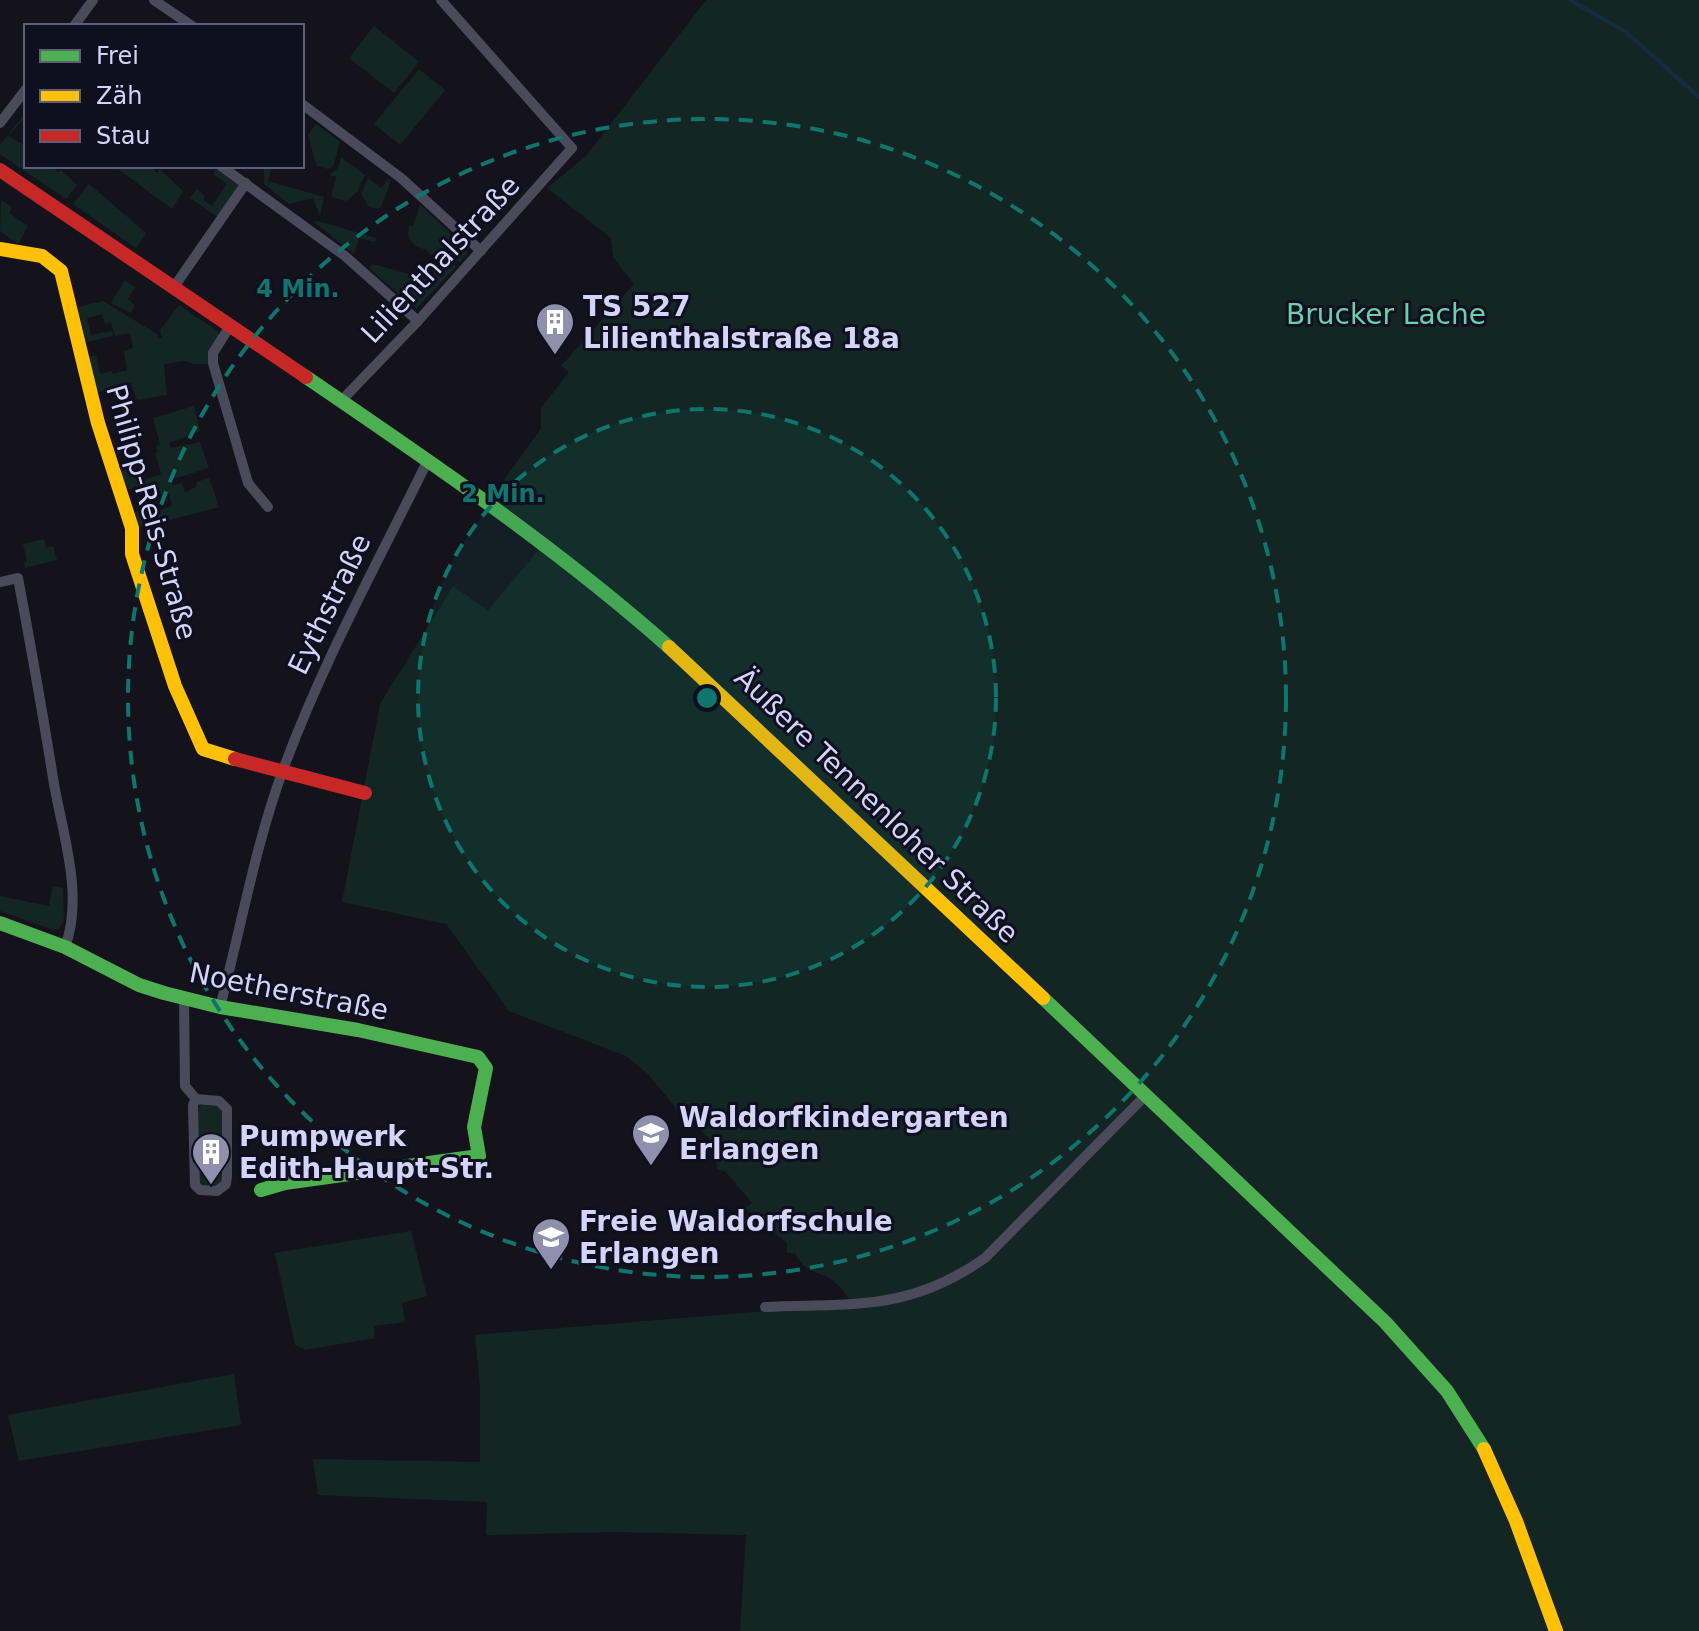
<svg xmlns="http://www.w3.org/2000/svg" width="1699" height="1631" font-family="'DejaVu Sans',sans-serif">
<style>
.green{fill:#132624}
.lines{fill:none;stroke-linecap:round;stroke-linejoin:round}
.stream{stroke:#152c40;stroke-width:4}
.street{stroke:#4a4a5b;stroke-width:10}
.fast{stroke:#4caf50;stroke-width:14}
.slow{stroke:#ffc107;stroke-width:14}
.jam{stroke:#c62828;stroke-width:14}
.ring{fill:none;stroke:#0f766e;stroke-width:4;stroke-dasharray:14 10}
.labels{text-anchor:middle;stroke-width:6;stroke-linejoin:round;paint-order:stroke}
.street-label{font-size:28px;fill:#d3d4fa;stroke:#100f20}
.poi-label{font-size:28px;font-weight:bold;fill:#d3d4fa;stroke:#100f20;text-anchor:start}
.park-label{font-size:28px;fill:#68d1a9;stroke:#100f20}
.centre{fill:#0f766e;stroke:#100f20;stroke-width:4}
.ring-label{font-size:24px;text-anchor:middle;font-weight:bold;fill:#0f766e;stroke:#100f20;stroke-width:6;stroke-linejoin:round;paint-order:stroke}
</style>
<rect width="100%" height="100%" fill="#14131c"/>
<g class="green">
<path d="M706 0H1699V1631H740L746 1535 615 1532 486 1535 487 1502 318 1495 313 1459 480 1462V1387L475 1335 852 1304C845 1293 837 1281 825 1276 809 1269 803 1269 795 1253H787V1243L745 1208 752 1203 726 1172 717 1169 713 1143 699 1128 686 1120 648 1074 626 1056 509 1011 446 924 342 902 380 704 453 586 488 610 548 539 492 497 541 428V408L569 372 561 366 634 284 613 257 611 238 547 188 587 155Z"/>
<polygon points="374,26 419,62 394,93 349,58"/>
<polygon points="419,69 445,90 400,145 374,124"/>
<polygon points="26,112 26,116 8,136 26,146 26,166 51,166 58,172 61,170 77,185 66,199 0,154 0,145"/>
<path d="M316 124 340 142 333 167 328 169 317 166C312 155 312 146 308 135Z"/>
<polygon points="341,157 365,175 357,192 346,201 331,197 336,177 329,175 338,168"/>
<polygon points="114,166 150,166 157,173 160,169 183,191 172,209"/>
<polygon points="264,166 272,166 268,181 324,197 320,216 313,198 289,204 264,184"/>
<polygon points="216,169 237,182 238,187 218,217 190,198 197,189 205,196 203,200 212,206 227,184 213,174"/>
<polygon points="368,178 381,188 388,179 391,181 381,207 377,209 369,207 361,194"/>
<polygon points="89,184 146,233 136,248 73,204"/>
<polygon points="1,200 12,207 9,213 28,226 18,244 0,231"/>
<path d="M420 205 467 248 468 253 460 262 430 254 427 250C415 247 405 240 409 226H413Z"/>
<polygon points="318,221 376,238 375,242 359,238 354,254 314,222"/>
<polygon points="437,260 457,266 416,309 369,268 372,264 432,280"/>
<polygon points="125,280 135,287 128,299 135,306 131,313 111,303"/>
<polygon points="103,301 157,334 158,339 162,338 160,330 179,305 218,331 219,335 210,349 208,364 194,364 184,361 164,364 167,395 137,400 131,383 97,392 89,357 96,355 100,374 112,371 113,374 127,370 124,351 133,348 130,333 115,336 111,322 105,323 102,314 87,318 91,335 112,331 113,336 86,342 78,307"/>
<path d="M194 406 200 431 169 443 171 448 200 442 209 468 170 480 172 485 182 483 185 492 196 487 197 482 209 478 219 507 143 527 138 524 134 513 147 507V517C158 514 161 509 172 506L169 494 161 496 159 489 147 493 149 490 148 485 127 490 118 465 128 463V459L132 458 138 482 161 474 155 453 158 452 156 446 160 444 153 418Z"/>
<polygon points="44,539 46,548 53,546 57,560 25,568 24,563 27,562 23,544"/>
<polygon points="53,886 63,888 64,920 59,929 54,930 0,911 0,896 49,906"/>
<polygon points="203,1104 219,1106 224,1110 224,1176 219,1186 203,1186 200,1182 198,1108"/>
<polygon points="411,1231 427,1296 402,1303 405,1322 374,1326 375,1338 305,1350 295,1345 275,1253"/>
<polygon points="234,1374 241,1425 19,1461 8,1415"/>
</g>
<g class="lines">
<polyline class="stream" points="1570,0 1626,32 1699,97"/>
<g class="street">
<polyline points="154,0 192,26"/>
<polyline points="74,26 93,0"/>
<polyline points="302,104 401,178 481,251"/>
<polyline points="0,123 26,89"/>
<polyline points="221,166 345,256 418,321"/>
<polyline points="174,287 246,183"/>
<polyline points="230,326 213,353 213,363 248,483 268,507"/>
<polyline points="341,401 418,321 572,148 441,0"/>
<path d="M0 582 18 578C31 647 43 715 54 784 63 835 84 896 65 947"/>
<polyline points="184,998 185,1086 196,1099 193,1105 195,1185 200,1190 217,1191 226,1184 227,1176 227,1109 219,1101 196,1099"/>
<path d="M220 1007C241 928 255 846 283 770 322 663 378 562 428 460"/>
<path d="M765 1307C853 1303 908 1312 985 1258L1145 1096"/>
</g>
<g class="fast">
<path d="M306 377C431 462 556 547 669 647"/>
<polyline points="0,923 65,947 139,985 164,993 220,1007 358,1030 478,1057 486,1068 474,1127 479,1156 285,1183 261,1190"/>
<polyline points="1043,998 1385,1322 1447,1391 1484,1449"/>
</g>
<g class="slow">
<polyline points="0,249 42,256 61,271 98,423 132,528 132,554 175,686 203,749 235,759"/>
<polyline points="669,647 1043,998"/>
<polyline points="1484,1449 1516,1521 1556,1631"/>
</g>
<g class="jam">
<polyline points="0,170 306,377"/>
<polyline points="235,759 365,793"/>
</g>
</g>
<circle cx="707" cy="698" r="289" fill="#0f766e" fill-opacity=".12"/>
<g class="ring">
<circle cx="707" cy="698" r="289"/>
<circle cx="707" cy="698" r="579"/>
</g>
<defs>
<symbol id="building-pin" viewBox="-11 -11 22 30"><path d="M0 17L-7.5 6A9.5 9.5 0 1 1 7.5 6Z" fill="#9090ac" stroke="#100f20"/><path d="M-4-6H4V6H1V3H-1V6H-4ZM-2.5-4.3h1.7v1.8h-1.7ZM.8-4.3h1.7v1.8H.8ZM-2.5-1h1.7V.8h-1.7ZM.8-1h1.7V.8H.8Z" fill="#fff"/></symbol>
<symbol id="school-pin" viewBox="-11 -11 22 30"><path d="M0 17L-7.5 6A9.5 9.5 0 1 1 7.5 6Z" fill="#9090ac" stroke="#100f20"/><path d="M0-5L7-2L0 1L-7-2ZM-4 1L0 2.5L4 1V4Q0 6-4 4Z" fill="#fff"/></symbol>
</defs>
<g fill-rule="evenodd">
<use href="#building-pin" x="533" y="300" width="44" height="60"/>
<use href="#school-pin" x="629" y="1111" width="44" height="60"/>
<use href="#building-pin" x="189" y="1130" width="44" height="60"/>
<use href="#school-pin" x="529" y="1215" width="44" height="60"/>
</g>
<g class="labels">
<g class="street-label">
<text transform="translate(440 259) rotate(-47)" y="10">Lilienthalstraße</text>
<text transform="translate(152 512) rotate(74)" y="10">Philipp-Reis-Straße</text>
<text transform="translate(329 604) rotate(-64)" y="10">Eythstraße</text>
<text transform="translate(877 805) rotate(44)" y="10">Äußere Tennenloher Straße</text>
<text transform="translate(289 991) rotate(11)" y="10">Noetherstraße</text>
</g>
<g class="poi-label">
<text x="583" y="316">TS 527<tspan x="583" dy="32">Lilienthalstraße 18a</tspan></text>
<text x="679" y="1127">Waldorfkindergarten<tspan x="679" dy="32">Erlangen</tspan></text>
<text x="239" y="1146">Pumpwerk<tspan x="239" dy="32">Edith-Haupt-Str.</tspan></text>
<text x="579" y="1231">Freie Waldorfschule<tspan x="579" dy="32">Erlangen</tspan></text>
</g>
<g class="park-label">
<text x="1386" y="324">Brucker Lache</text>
</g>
</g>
<circle cx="707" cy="698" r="12" class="centre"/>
<g class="ring-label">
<text x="298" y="297">4 Min.</text>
<text x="503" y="502">2 Min.</text>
</g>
<rect x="24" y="24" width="280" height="144" fill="#100f20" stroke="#5e5e77" stroke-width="2"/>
<rect x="40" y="50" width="40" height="12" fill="#4caf50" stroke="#5e5e77" stroke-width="2"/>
<text x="96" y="64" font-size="24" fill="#d3d4fa">Frei</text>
<rect x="40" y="90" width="40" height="12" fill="#ffc107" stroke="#5e5e77" stroke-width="2"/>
<text x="96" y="104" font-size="24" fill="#d3d4fa">Zäh</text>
<rect x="40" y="130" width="40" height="12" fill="#c62828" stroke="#5e5e77" stroke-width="2"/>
<text x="96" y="144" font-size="24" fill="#d3d4fa">Stau</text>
</svg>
